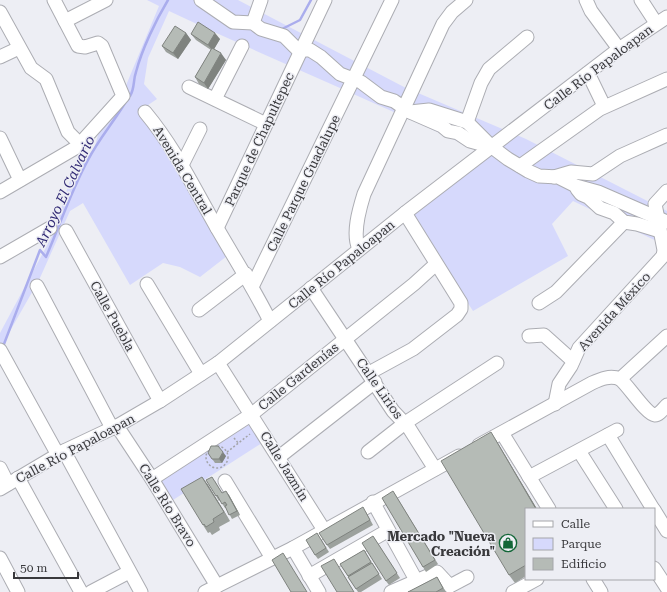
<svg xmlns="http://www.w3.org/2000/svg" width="667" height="592" font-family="'Roboto Serif',serif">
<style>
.green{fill:#d6d9fc}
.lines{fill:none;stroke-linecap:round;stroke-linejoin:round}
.stream{stroke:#aaaded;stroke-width:2.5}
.minor-casing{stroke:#acadb3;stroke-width:15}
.path{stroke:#a3a4a9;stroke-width:1.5;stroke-dasharray:2 2;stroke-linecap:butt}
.minor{stroke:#fff;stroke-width:13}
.wall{fill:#9ca19d}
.shaded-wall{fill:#7f837f}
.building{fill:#b5bbb6;stroke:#7f837f}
.labels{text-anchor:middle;stroke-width:3;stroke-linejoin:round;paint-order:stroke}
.street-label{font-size:13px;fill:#39393c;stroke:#edeef4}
.poi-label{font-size:13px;font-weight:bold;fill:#39393c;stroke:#edeef4;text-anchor:end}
.water-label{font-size:14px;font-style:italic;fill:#322b75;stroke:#edeef4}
</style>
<rect width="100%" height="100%" fill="#edeef4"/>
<g class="green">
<path d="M147 0H238L404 87 526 139 667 211V246L573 201 552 224 568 256 473 311 411 216 489 156C383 105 275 61 169 11L148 58 144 84 157 99 139 111 172 154 227 256 200 277 180 267 163 263 130 285 83 203 70 211 39 280 6 338 0 361V333L52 236 75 165 94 150 100 127 121 103 127 83 159 6Z"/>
<polygon points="249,422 262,443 173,500 160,479"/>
</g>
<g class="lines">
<g class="stream">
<polyline points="280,30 300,20 311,0"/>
<path d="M130 96C135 88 133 80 136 72 142 49 156 20 168 0"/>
<path d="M4 344 40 250 46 257C60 225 71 191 88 160 98 140 113 123 125 103"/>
</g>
<defs>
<g id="minor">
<polyline points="201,0 233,22 253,23 261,29 284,36 298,50 310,50 321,57 340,74 361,82 381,97 394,101 410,112 442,126 448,131 458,133 470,141 492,147 508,159 528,171 539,176 558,177 576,186 598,192 667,222"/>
<polyline points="586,0 591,11 619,49"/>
<polyline points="641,0 656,23"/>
<polyline points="0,12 31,68 46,79 68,132 79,143"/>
<polyline points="65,21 106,0"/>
<polyline points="253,23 261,0"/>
<polyline points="0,57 19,48"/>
<polyline points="588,73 604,106"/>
<polyline points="189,87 266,124"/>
<polyline points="215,99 242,46"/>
<path d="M145 112C175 148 194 188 217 228 235 259 254 289 270 321"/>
<polyline points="410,112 429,110 467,122 491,146"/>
<polyline points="467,122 481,83 489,69 527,37"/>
<polyline points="0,138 20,180"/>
<polyline points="182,165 200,129"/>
<polyline points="520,166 600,109 667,79"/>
<polyline points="554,177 571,172 593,174 620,156 667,135"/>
<polyline points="577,189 581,194 588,197 600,208 614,213 624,222 637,224 660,231"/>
<polyline points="0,192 77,147 123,96 102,46 98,43 85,47 78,46 54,0"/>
<polyline points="217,228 325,0"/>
<polyline points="66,231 160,401"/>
<path d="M359 249C352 234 359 210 364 194L443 24 452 12 466 0"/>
<polyline points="0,257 50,228"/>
<polyline points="147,284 201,374"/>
<polyline points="37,286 112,428"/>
<polyline points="252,287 392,0"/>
<polyline points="311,288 393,411 409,428 435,469"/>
<polyline points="539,303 556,292 624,222"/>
<polyline points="199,310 246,274"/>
<polyline points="529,336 544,335 573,361"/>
<polyline points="0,350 58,455"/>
<polyline points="218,363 324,530"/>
<polyline points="369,373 413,349 457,315 461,309 461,303 405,213"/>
<polyline points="620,379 667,336"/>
<polyline points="555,404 559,384 571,366 579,348 663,256 664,250 655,204 667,191"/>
<polyline points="117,426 152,479 217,586"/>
<polyline points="502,433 549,509"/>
<polyline points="608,435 653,509"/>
<path d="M479 445 592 383C601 379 610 375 620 379 628 385 646 414 655 415 659 415 664 408 667 405"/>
<polyline points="64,451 141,592"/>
<polyline points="579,451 616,509"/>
<polyline points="368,452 405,423 497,363"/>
<polyline points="279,457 375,382"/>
<polyline points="0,468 8,484"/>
<polyline points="529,477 617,430"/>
<polyline points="18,478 81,592"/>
<polyline points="152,479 252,414 414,284 436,264"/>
<polyline points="225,481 272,558"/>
<polyline points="0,489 64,451 117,426 160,401 218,363 405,213 619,49 667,17"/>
<polyline points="373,502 416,580"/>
<polyline points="654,510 667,531"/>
<polyline points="293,548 319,592"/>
<polyline points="0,558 18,592"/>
<polyline points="654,568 667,588"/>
<polyline points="309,576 387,531"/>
<polyline points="593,579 601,592"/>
<polyline points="91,592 129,572"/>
<polyline points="205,592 293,548 459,456"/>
<polyline points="391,592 437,572 450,586 467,577"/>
<polyline points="513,592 537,579"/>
</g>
</defs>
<use href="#minor" class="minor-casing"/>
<g class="path">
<polyline points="234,438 239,444"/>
<circle cx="217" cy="457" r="11"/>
<polyline points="227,452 250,434"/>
</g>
<use href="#minor" class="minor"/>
</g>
<g class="wall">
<polygon points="186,33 191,40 178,59 166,52 162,46"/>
<polygon points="191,34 220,39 214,49 226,60 208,89 199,84 195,77 211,50 196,40"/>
<polygon points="496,440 537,509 526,509 526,576 515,583 509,575"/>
<polygon points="208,453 226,456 222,463 215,463"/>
<polygon points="202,477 208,485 230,521 219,527 220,530 212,535 210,532 208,533 203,525"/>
<polygon points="215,481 222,493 229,495 240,515 232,519 226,508 225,508 220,500 219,501 216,496"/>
<polygon points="393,491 438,564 426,572 423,567"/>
<polygon points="366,512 373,525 330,549 327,545"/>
<polygon points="317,533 329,552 318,559 315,555"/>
<polygon points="373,536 400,578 389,585 386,581"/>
<polygon points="364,550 382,579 361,592 358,592 340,564"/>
<polygon points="437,577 446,592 408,592"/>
</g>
<g class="shaded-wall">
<polygon points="186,33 191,40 178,59 173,53"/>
<polygon points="215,33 220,39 213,51 208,45"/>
<polygon points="221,53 226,60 208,89 204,83"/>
<polygon points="491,432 496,440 537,509 536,509"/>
<polygon points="223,452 226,456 222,463 219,459"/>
<polygon points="202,477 208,485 230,521 224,512"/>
<polygon points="226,491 229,495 240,515 237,511"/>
</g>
<g class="building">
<polygon points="198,22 215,33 208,45 191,34"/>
<polygon points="175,26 186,33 173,53 162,46"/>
<polygon points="212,48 221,53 204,83 195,77"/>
<polygon points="491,432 536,509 526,509 526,565 509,575 441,461"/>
<polygon points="211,446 218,446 223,452 219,459 212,459 208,453"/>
<polygon points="202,477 224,512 213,519 214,522 206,527 204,524 203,525 181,489"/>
<polygon points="212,477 222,493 226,491 237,511 229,515 225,506 227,505 225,502 222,504 217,495 216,496 206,480"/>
<polygon points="393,491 435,560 423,567 382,498"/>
<polygon points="363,507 370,520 327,545 319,533"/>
<polygon points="317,533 326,548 315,555 306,540"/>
<polygon points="373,536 397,573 386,581 362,543"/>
<polygon points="364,550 371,562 348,576 340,564"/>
<polygon points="283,553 307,592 291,592 272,560"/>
<polygon points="334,559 354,592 337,592 321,566"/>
<polygon points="372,563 379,574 356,589 348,577"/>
<polygon points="437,577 443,588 436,592 408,592"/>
</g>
<defs>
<symbol id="shop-ring" viewBox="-11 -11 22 22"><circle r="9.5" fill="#edeef4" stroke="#126637" stroke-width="1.5"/><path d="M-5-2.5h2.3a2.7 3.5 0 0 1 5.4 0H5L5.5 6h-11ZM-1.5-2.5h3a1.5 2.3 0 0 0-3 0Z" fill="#126637"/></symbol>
</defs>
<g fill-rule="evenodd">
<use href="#shop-ring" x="498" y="533" width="20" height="20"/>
</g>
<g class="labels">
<g class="street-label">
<text transform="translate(598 67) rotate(-37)" y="5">Calle Río Papaloapan</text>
<text transform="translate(259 139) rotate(-65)" y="5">Parque de Chapultepec</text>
<text transform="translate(183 170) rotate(59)" y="5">Avenida Central</text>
<text transform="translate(303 183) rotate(-64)" y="5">Calle Parque Guadalupe</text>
<text transform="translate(341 264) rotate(-39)" y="5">Calle Río Papaloapan</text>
<text transform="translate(614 311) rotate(-48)" y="5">Avenida México</text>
<text transform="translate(113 316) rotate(61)" y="5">Calle Puebla</text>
<text transform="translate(298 376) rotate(-39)" y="5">Calle Gardenías</text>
<text transform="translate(380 388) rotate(55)" y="5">Calle Lirios</text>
<text transform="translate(75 448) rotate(-28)" y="5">Calle Río Papaloapan</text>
<text transform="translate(285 466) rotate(58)" y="5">Calle Jazmín</text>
<text transform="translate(168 505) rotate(58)" y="5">Calle Río Bravo</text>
</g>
<g class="poi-label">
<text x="495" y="541">Mercado "Nueva<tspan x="495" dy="15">Creación"</tspan></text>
</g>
<g class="water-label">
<text transform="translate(65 191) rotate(-65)" y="5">Arroyo El Calvario</text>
</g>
</g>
<rect x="525" y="508" width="130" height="72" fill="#edeef4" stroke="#a5a6aa"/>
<rect x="533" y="521" width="20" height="6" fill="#ffffff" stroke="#a5a6aa"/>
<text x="561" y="528" font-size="12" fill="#39393c">Calle</text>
<rect x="533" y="538" width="20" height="12" fill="#d6d9fc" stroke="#a5a6aa"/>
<text x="561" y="548" font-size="12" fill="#39393c">Parque</text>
<rect x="533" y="558" width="20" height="12" fill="#b5bbb6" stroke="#a5a6aa"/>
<text x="561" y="568" font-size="12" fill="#39393c">Edificio</text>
<path d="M14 572v6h64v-6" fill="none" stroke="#39393c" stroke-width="2"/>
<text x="20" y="572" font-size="12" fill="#39393c" stroke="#edeef4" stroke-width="3" paint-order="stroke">50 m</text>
</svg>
